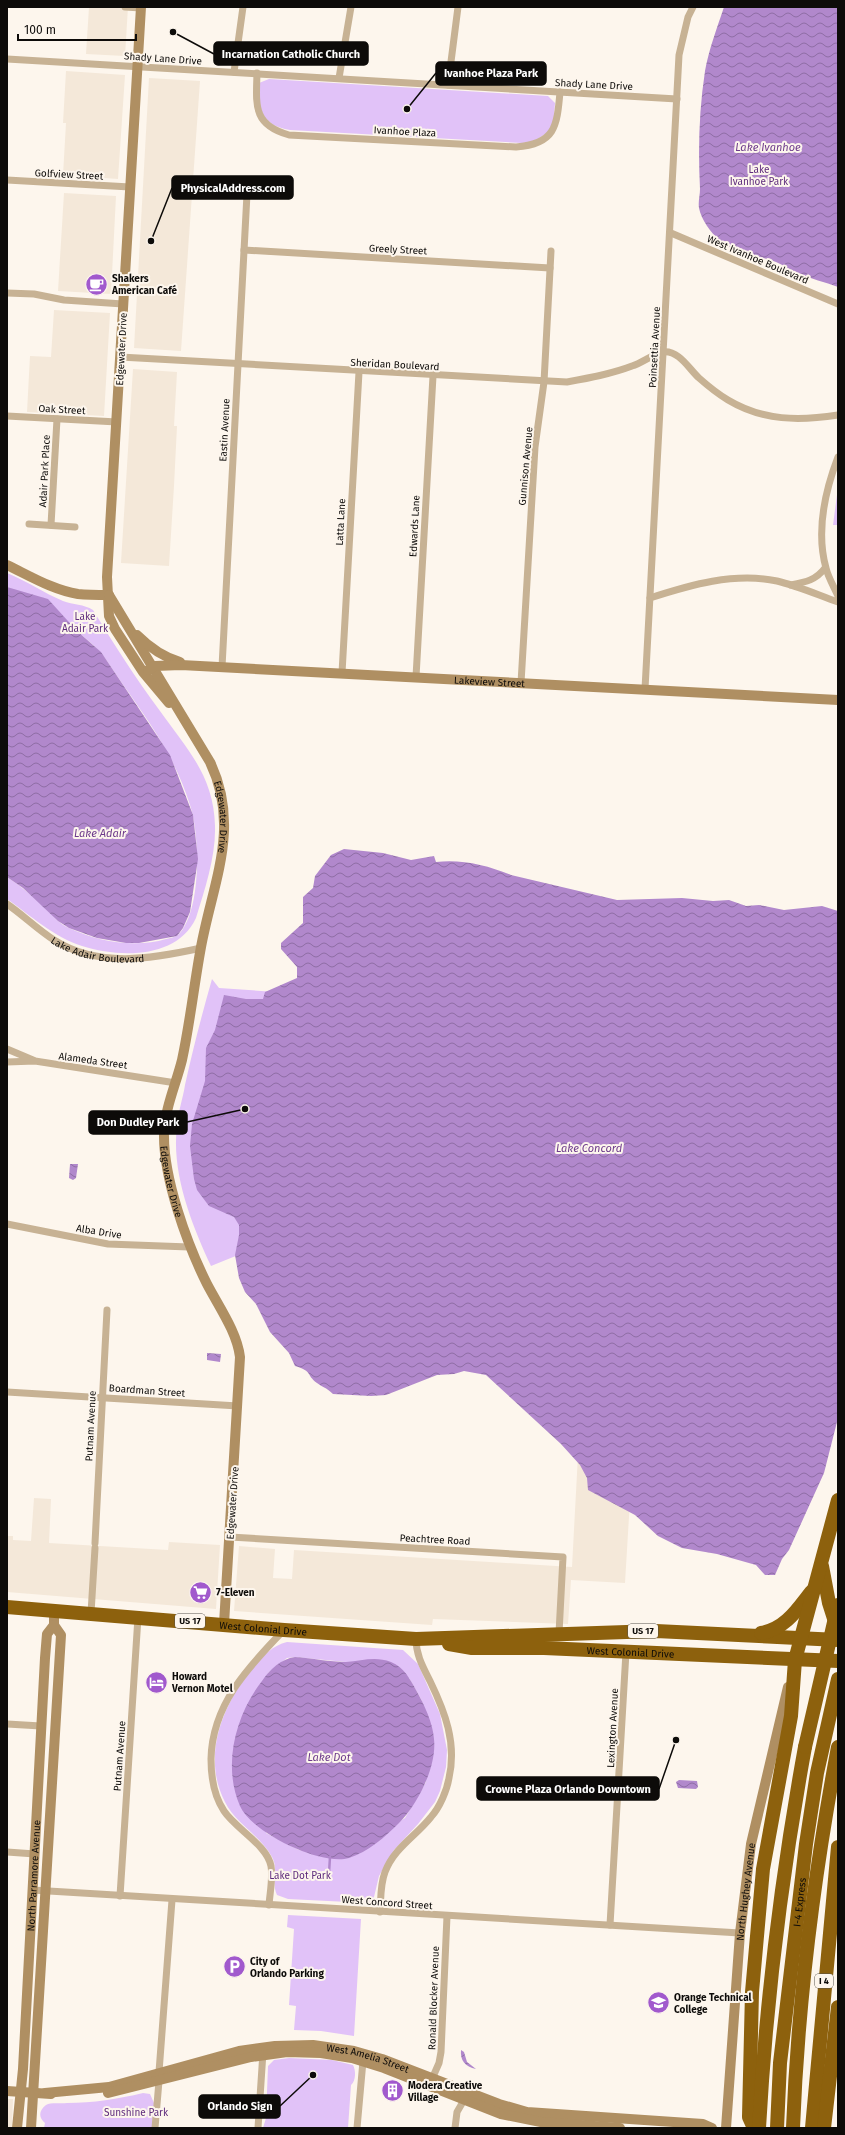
<svg xmlns="http://www.w3.org/2000/svg" width="845" height="2135" font-family="'Fira Sans',sans-serif">
<style>
.built{fill:#f4e8d9}
.park{fill:#e1c2f8;fill-rule:evenodd}
.water{fill:url(#water-waves)}
.lines{fill:none;stroke-linecap:round;stroke-linejoin:round}
.stream{stroke:#b188cc;stroke-width:2.5}
.street{stroke:#c7b294;stroke-width:7}
.secondary{stroke:#af8f62;stroke-width:10}
.highway{stroke:#8d610d;stroke-width:14}
.highway-bridge{stroke:#8d610d;stroke-width:14}
.labels{text-anchor:middle;stroke-width:4;stroke-linejoin:round;paint-order:stroke}
.shield{fill:#fdf6ed;stroke:#55524d;stroke-width:1}
.shield-label{font-size:9px;font-weight:bold;fill:#0d0b09}
.street-label{font-size:10px;fill:#0d0b09;stroke:#fdf6ed}
.park-label{font-size:10px;fill:#5f2c7d;stroke:#fdf6ed}
.poi-label{font-size:10px;font-weight:bold;fill:#0d0b09;stroke:#fdf6ed;text-anchor:start}
.water-label{font-size:11px;font-style:italic;fill:#6d3a8b;stroke:#fdf6ed}
.leader{fill:none;stroke:#0d0b09;stroke-width:1.5}
.callout-dot{fill:#0d0b09;stroke:#fdf6ed;stroke-width:1.5}
.callout{fill:#0d0b09;stroke:#0d0b09;stroke-width:1.5}
.callout-label{font-size:11px;text-anchor:middle;font-weight:bold;fill:#fff}
</style>
<defs>
<pattern id="water-waves" width="16" height="10" patternUnits="userSpaceOnUse"><rect width="16" height="10" fill="#b188cc"/><path d="M0 5q4-4 8 0t8 0" fill="none" stroke="#8e6da4"/></pattern>
</defs>
<rect width="100%" height="100%" fill="#fdf6ed"/>
<g class="built">
<polygon points="89,7 128,7 125,56 86,54"/>
<polygon points="66,71 125,75 118,179 63,175 66,123 63,123"/>
<polygon points="149,78 200,81 181,351 134,348"/>
<polygon points="64,193 116,196 111,294 58,291"/>
<polygon points="54,310 110,313 104,416 27,412 30,356 51,357"/>
<polygon points="133,369 177,372 174,426 177,426 174,486 169,566 121,563"/>
<polygon points="579,1436 632,1467 625,1583 571,1580 568,1624 433,1619 432,1625 234,1611 239,1546 275,1549 273,1578 292,1579 294,1550 572,1567"/>
<polygon points="34,1498 51,1499 49,1543 168,1550 169,1542 220,1545 216,1609 7,1592 7,1536 13,1536 13,1540 31,1541"/>
<polygon points="7,2099 13,2099 12,2128 7,2128"/>
</g>
<g class="park">
<path d="M269 79 548 96 555 103 553 129 533 142 522 143 290 130C260 125 259 109 259 83Z"/>
<polygon points="838,487 838,553 838,525 833,525"/>
<path d="M7 573C27 581 44 593 63 601 73 605 84 604 93 610 114 644 136 679 160 711 187 749 214 776 215 826 216 856 205 889 196 918 177 959 120 958 82 946 55 938 30 915 7 899V877C21 886 33 897 46 908 53 915 59 924 69 928 98 942 136 948 166 939 170 938 175 937 178 935 202 911 200 835 190 805 175 758 152 726 124 686 116 675 109 663 101 653 87 635 28 596 7 587Z"/>
<path d="M212 979 219 988 318 995 248 1251 211 1266C192 1225 171 1173 177 1126 178 1112 183 1098 185 1085 193 1049 202 1014 212 979Z"/>
<path d="M287 1642 403 1650 418 1664 440 1714 447 1750 446 1767 440 1791 435 1802 418 1824 394 1850 379 1876 374 1897 368 1903 288 1899 277 1895C271 1883 279 1869 272 1857 260 1835 236 1824 225 1802 201 1756 223 1703 254 1667 263 1656 273 1645 287 1642ZM295 1657 346 1662 409 1678 421 1699 429 1721 426 1782 405 1818 341 1859 299 1850 266 1833 268 1673 287 1658Z"/>
<polygon points="288,1915 361,1919 354,2036 321,2031 294,2030 296,2006 289,2005 294,1929 287,1927"/>
<path d="M289 2058 332 2060 353 2065C356 2070 356 2081 351 2085L348 2128H263L266 2118 268 2066 274 2060Z"/>
<path d="M143 2093 150 2094 154 2103 152 2128H44L45 2123C39 2118 38 2111 46 2105 51 2102 60 2104 67 2103 93 2103 118 2099 143 2093Z"/>
</g>
<g class="water">
<path d="M724 7H838V287C825 282 811 279 798 273 790 270 783 265 776 262 757 255 736 255 720 241 711 233 701 219 699 208 698 202 700 195 700 189 698 150 699 110 705 71 709 49 717 28 724 7Z"/>
<polygon points="7,587 48,599 77,631 101,652 170,755 193,815 198,859 190,912 183,928 177,936 139,943 126,943 97,938 69,928 58,921 23,888 7,877"/>
<path d="M344 849 383 853 411 860 434 856 436 862C461 859 487 865 511 875L617 900 682 898 713 901 729 900 746 906 759 905 784 910 822 906 838 911V1418L824 1473 789 1550 782 1559 775 1575H765L756 1565 717 1554 682 1548 658 1536 635 1515 588 1490 587 1478 580 1465 561 1444 486 1375 464 1371 454 1374 437 1375 386 1395 371 1396 333 1394C326 1387 322 1387 317 1383 305 1374 314 1372 295 1366L289 1353 270 1332 256 1304 245 1292 239 1278 235 1255 239 1235V1225L234 1217 209 1206 197 1190 194 1179 190 1146 192 1124 205 1081 206 1048 215 1030 224 995 246 999H263L265 992 297 978V967L281 949V943L303 923V897L313 888 315 876 331 855Z"/>
<polygon points="70,1164 78,1164 76,1178 73,1180 69,1178"/>
<polygon points="207,1353 221,1354 220,1362 207,1360"/>
<path d="M295 1657C312 1658 330 1662 346 1662 362 1661 375 1656 391 1662 404 1667 410 1679 416 1690 424 1704 433 1723 434 1739 437 1766 418 1804 399 1823 385 1837 368 1852 349 1858 321 1866 252 1833 240 1806 222 1765 236 1714 262 1681 270 1669 281 1659 295 1657Z"/>
<polygon points="679,1780 697,1781 698,1787 696,1789 678,1788 676,1782"/>
<path d="M461 2050 464 2052 467 2062 476 2069C465 2067 460 2060 461 2050Z"/>
</g>
<g class="lines">
<polyline class="stream" points="329,1873 330,1857"/>
<g class="street">
<polyline points="125,7 141,8"/>
<polyline points="7,59 677,99"/>
<polyline points="234,72 243,7"/>
<path d="M257 73C256 106 253 125 289 135L516 147C555 144 557 127 560 92"/>
<polyline points="339,78 351,7"/>
<polyline points="448,85 458,7"/>
<polyline points="7,180 130,187"/>
<polyline points="671,233 838,304"/>
<polyline points="244,250 550,268"/>
<polyline points="7,293 34,294 64,300 123,304"/>
<path d="M120 357 567 382C589 378 611 374 632 366 642 363 653 354 663 352 679 350 689 369 699 378 708 386 718 394 728 400 763 421 799 421 838 415"/>
<polyline points="7,416 117,422"/>
<path d="M838 457C825 491 816 532 826 568 828 577 834 587 838 596"/>
<polyline points="29,524 75,527"/>
<polyline points="51,525 57,419"/>
<path d="M791 585C806 582 816 580 825 568"/>
<path d="M650 598C690 585 734 572 777 581 798 586 818 595 838 602"/>
<polyline points="222,667 247,194"/>
<polyline points="342,673 359,372"/>
<polyline points="416,677 433,376"/>
<polyline points="521,683 535,447 544,382 551,251"/>
<polyline points="645,689 679,55 688,17 693,7"/>
<path id="s1" d="M7 904C23 915 37 929 54 940 98 968 152 959 201 948"/>
<polyline points="7,1049 33,1060"/>
<polyline points="7,1062 35,1061 176,1083"/>
<polyline points="7,1224 108,1244 189,1247"/>
<polyline points="7,1392 238,1406"/>
<polyline points="230,1537 563,1557 559,1633"/>
<polyline points="95,1543 107,1310"/>
<polyline points="91,1613 95,1548"/>
<polyline points="7,1724 41,1726"/>
<polyline points="7,1852 35,1854"/>
<polyline points="32,1890 740,1933"/>
<polyline points="120,1896 138,1617"/>
<path d="M269 1905C270 1892 273 1878 271 1866 267 1845 236 1829 224 1811 214 1796 211 1776 211 1759 212 1705 248 1667 284 1630"/>
<path d="M380 1912C381 1899 380 1885 385 1872 394 1848 416 1836 431 1817 440 1807 447 1790 449 1778 457 1743 445 1712 430 1681 423 1667 416 1655 416 1639"/>
<polyline points="610,1925 626,1652"/>
<polyline points="159,2072 172,1900"/>
<polyline points="432,2079 439,2063 441,2052 447,1916"/>
<polyline points="155,2128 159,2081"/>
<polyline points="258,2128 263,2052"/>
<polyline points="357,2128 363,2061"/>
<polyline points="455,2128 457,2112 464,2100"/>
</g>
<g class="secondary">
<polyline points="141,7 107,577 109,616 115,629 143,672 169,703"/>
<path d="M7 565C30 576 53 590 78 594 88 595 99 595 109 595"/>
<path id="s2" d="M109 595 210 762C241 827 213 882 201 947 194 985 190 1023 182 1060 176 1084 165 1108 164 1133 163 1178 187 1244 207 1284 219 1307 237 1332 240 1357L224 1624"/>
<path d="M137 635C150 648 163 657 180 662"/>
<path id="s3" d="M148 670 155 666 181 665 838 700"/>
<polyline points="7,2091 51,2094"/>
<path id="s4" d="M45 2093 109 2087 239 2051 275 2046 313 2045 354 2051 382 2059 499 2104 527 2112 703 2124 712 2128"/>
<polyline points="108,2093 251,2057 287,2052 321,2053 352,2058 384,2068 501,2114 541,2122 620,2128"/>
<path id="s5" d="M17 2128 23 2069 45 1658 47 1634 54 1625V1611"/>
<polyline points="31,2128 61,1635 54,1625"/>
<path id="s6" d="M726 2128 740 1933 751 1844 788 1687"/>
</g>
<g class="highway">
<polyline points="822,1566 829,1603 836,1625"/>
<path id="s7" d="M7 1607 284 1630 416 1639 656 1631 838 1640"/>
<path d="M761 1633C785 1629 797 1610 811 1592"/>
<path id="s8" d="M449 1644 472 1648H544L838 1661"/>
<polyline points="754,2128 749,2117 752,1992 763,1869 791,1716 795,1660 838,1500"/>
<path d="M759 2128C766 2000 782 1873 805 1747"/>
<path id="s9" d="M777 2128 780 2063 806 1844 817 1773 838 1679"/>
<path d="M793 2128C798 1998 814 1874 838 1747"/>
<polyline points="812,2128 838,1847"/>
<polyline points="824,2128 838,2007"/>
</g>
<polyline class="highway-bridge" points="805,1747 838,1605"/>
</g>
<defs>
<symbol id="cafe-disc" viewBox="-11 -11 22 22"><circle r="9.5" fill="#a159cd" stroke="#fdf6ed"/><path d="M-5.5-4.5H6V0H3Q3 3.5 0 3.5H-2.5Q-5.5 3.5-5.5 0ZM3-3.2v2h1.7v-2ZM-6 4.5H4V6H-6Z" fill="#fff"/></symbol>
<symbol id="supermarket-disc" viewBox="-11 -11 22 22"><circle r="9.5" fill="#a159cd" stroke="#fdf6ed"/><path d="M-6-5.5h2.5l.6 2H6L4.5 2H-2.5L-4.4-4H-6ZM-1.5 3.2a1.3 1.3 0 1 0 .1 0ZM3 3.2a1.3 1.3 0 1 0 .1 0Z" fill="#fff"/></symbol>
<symbol id="hotel-disc" viewBox="-11 -11 22 22"><circle r="9.5" fill="#a159cd" stroke="#fdf6ed"/><path d="M-6-4.5h1.5V1H6V5H4.5V3h-9V5H-6ZM-4 0a1.8 1.8 0 1 1 3.6 0ZM.5 0V-2.5h3Q6-2.5 6 0Z" fill="#fff"/></symbol>
<symbol id="parking-disc" viewBox="-11 -11 22 22"><circle r="9.5" fill="#a159cd" stroke="#fdf6ed"/><path d="M-3.5-5.5H1a3.5 3.5 0 0 1 0 7H-1V5.5H-3.5ZM-1-3.4V-.6H.8a1.4 1.4 0 0 0 0-2.8Z" fill="#fff"/></symbol>
<symbol id="school-disc" viewBox="-11 -11 22 22"><circle r="9.5" fill="#a159cd" stroke="#fdf6ed"/><path d="M0-5L7-2L0 1L-7-2ZM-4 1L0 2.5L4 1V4Q0 6-4 4Z" fill="#fff"/></symbol>
<symbol id="building-disc" viewBox="-11 -11 22 22"><circle r="9.5" fill="#a159cd" stroke="#fdf6ed"/><path d="M-4-6H4V6H1V3H-1V6H-4ZM-2.5-4.3h1.7v1.8h-1.7ZM.8-4.3h1.7v1.8H.8ZM-2.5-1h1.7V.8h-1.7ZM.8-1h1.7V.8H.8Z" fill="#fff"/></symbol>
</defs>
<g fill-rule="evenodd">
<use href="#cafe-disc" x="84" y="272" width="25" height="25"/>
<use href="#supermarket-disc" x="188" y="1580" width="25" height="25"/>
<use href="#hotel-disc" x="144" y="1670" width="25" height="25"/>
<use href="#parking-disc" x="222" y="1954" width="25" height="25"/>
<use href="#school-disc" x="646" y="1990" width="25" height="25"/>
<use href="#building-disc" x="380" y="2078" width="25" height="25"/>
</g>
<g class="labels">
<g class="shield">
<rect x="175" y="1614" width="30" height="14" rx="3"/>
<rect x="628" y="1624" width="30" height="14" rx="3"/>
<rect x="815" y="1974" width="18" height="14" rx="3"/>
</g>
<g class="shield-label">
<text x="190" y="1624">US 17</text>
<text x="643" y="1634">US 17</text>
<text x="824" y="1984">I 4</text>
</g>
<g class="street-label">
<text transform="translate(163 58) rotate(4)" y="4">Shady Lane Drive</text>
<text transform="translate(594 84) rotate(3)" y="4">Shady Lane Drive</text>
<text transform="translate(405 131) rotate(3)" y="4">Ivanhoe Plaza</text>
<text transform="translate(69 174) rotate(3)" y="4">Golfview Street</text>
<text transform="translate(398 249) rotate(3)" y="4">Greely Street</text>
<text transform="translate(758 259) rotate(23)" y="4">West Ivanhoe Boulevard</text>
<text transform="translate(654 347) rotate(-87)" y="4">Poinsettia Avenue</text>
<text transform="translate(121 349) rotate(-87)" y="4">Edgewater Drive</text>
<text transform="translate(395 364) rotate(3)" y="4">Sheridan Boulevard</text>
<text transform="translate(62 409) rotate(3)" y="4">Oak Street</text>
<text transform="translate(224 430) rotate(-87)" y="4">Eastin Avenue</text>
<text transform="translate(525 466) rotate(-85)" y="4">Gunnison Avenue</text>
<text transform="translate(44 471) rotate(-87)" y="4">Adair Park Place</text>
<text transform="translate(340 522) rotate(-87)" y="4">Latta Lane</text>
<text transform="translate(414 526) rotate(-87)" y="4">Edwards Lane</text>
<text dy="4" stroke="none"><textPath href="#s3" startOffset="343">Lakeview Street</textPath></text>
<text dy="4" stroke="none"><textPath href="#s2" startOffset="252">Edgewater Drive</textPath></text>
<text dy="4" stroke="none"><textPath href="#s1" startOffset="105">Lake Adair Boulevard</textPath></text>
<text transform="translate(93 1060) rotate(8)" y="4">Alameda Street</text>
<text dy="4" stroke="none"><textPath href="#s2" startOffset="624">Edgewater Drive</textPath></text>
<text transform="translate(99 1231) rotate(9)" y="4">Alba Drive</text>
<text transform="translate(147 1390) rotate(4)" y="4">Boardman Street</text>
<text transform="translate(90 1426) rotate(-87)" y="4">Putnam Avenue</text>
<text transform="translate(232 1503) rotate(-86)" y="4">Edgewater Drive</text>
<text transform="translate(435 1539) rotate(3)" y="4">Peachtree Road</text>
<text dy="4" stroke="none"><textPath href="#s7" startOffset="257">West Colonial Drive</textPath></text>
<text dy="4" stroke="none"><textPath href="#s8" startOffset="182">West Colonial Drive</textPath></text>
<text transform="translate(612 1728) rotate(-87)" y="4">Lexington Avenue</text>
<text transform="translate(119 1756) rotate(-86)" y="4">Putnam Avenue</text>
<text dy="4" stroke="none"><textPath href="#s5" startOffset="253">North Parramore Avenue</textPath></text>
<text dy="4" stroke="none"><textPath href="#s6" startOffset="237">North Hughey Avenue</textPath></text>
<text transform="translate(387 1902) rotate(4)" y="4">West Concord Street</text>
<text dy="4" stroke="none"><textPath href="#s9" startOffset="227">I-4 Express</textPath></text>
<text transform="translate(433 1998) rotate(-88)" y="4">Ronald Blocker Avenue</text>
<text dy="4" stroke="none"><textPath href="#s4" startOffset="330">West Amelia Street</textPath></text>
</g>
<g class="park-label">
<text x="759" y="173">Lake<tspan x="759" dy="12">Ivanhoe Park</tspan></text>
<text x="85" y="620">Lake<tspan x="85" dy="12">Adair Park</tspan></text>
<text x="300" y="1879">Lake Dot Park</text>
<text x="136" y="2116">Sunshine Park</text>
</g>
<g class="poi-label">
<text x="112" y="282">Shakers<tspan x="112" dy="12">American Café</tspan></text>
<text x="216" y="1596">7-Eleven</text>
<text x="172" y="1680">Howard<tspan x="172" dy="12">Vernon Motel</tspan></text>
<text x="250" y="1965">City of<tspan x="250" dy="12">Orlando Parking</tspan></text>
<text x="674" y="2001">Orange Technical<tspan x="674" dy="12">College</tspan></text>
<text x="408" y="2089">Modera Creative<tspan x="408" dy="12">Village</tspan></text>
</g>
<g class="water-label">
<text x="768" y="151">Lake Ivanhoe</text>
<text x="100" y="837">Lake Adair</text>
<text x="589" y="1152">Lake Concord</text>
<text x="329" y="1761">Lake Dot</text>
</g>
</g>
<path class="leader" d="M173 32L214 54M407 109L436 73M151 241L172 188M245 1109L187 1122M676 1740L659 1789M313 2075L280 2106"/>
<g class="callout-dot">
<circle cx="173" cy="32" r="4"/>
<circle cx="407" cy="109" r="4"/>
<circle cx="151" cy="241" r="4"/>
<circle cx="245" cy="1109" r="4"/>
<circle cx="676" cy="1740" r="4"/>
<circle cx="313" cy="2075" r="4"/>
</g>
<g class="callout">
<rect x="214" y="42" width="154" height="23" rx="4"/>
<rect x="436" y="62" width="110" height="23" rx="4"/>
<rect x="172" y="176" width="121" height="23" rx="4"/>
<rect x="89" y="1111" width="98" height="23" rx="4"/>
<rect x="477" y="1777" width="182" height="23" rx="4"/>
<rect x="199" y="2095" width="81" height="23" rx="4"/>
</g>
<g class="callout-label">
<text x="291" y="58">Incarnation Catholic Church</text>
<text x="491" y="77">Ivanhoe Plaza Park</text>
<text x="233" y="192">PhysicalAddress.com</text>
<text x="138" y="1126">Don Dudley Park</text>
<text x="568" y="1793">Crowne Plaza Orlando Downtown</text>
<text x="240" y="2110">Orlando Sign</text>
</g>
<rect width="845" height="2135" fill="none" stroke="#0d0b09" stroke-width="16"/>
<path d="M18 34v6h118v-6" fill="none" stroke="#0d0b09" stroke-width="2"/>
<text x="24" y="34" font-size="12" fill="#0d0b09" stroke="#fdf6ed" stroke-width="3" paint-order="stroke">100 m</text>
</svg>
